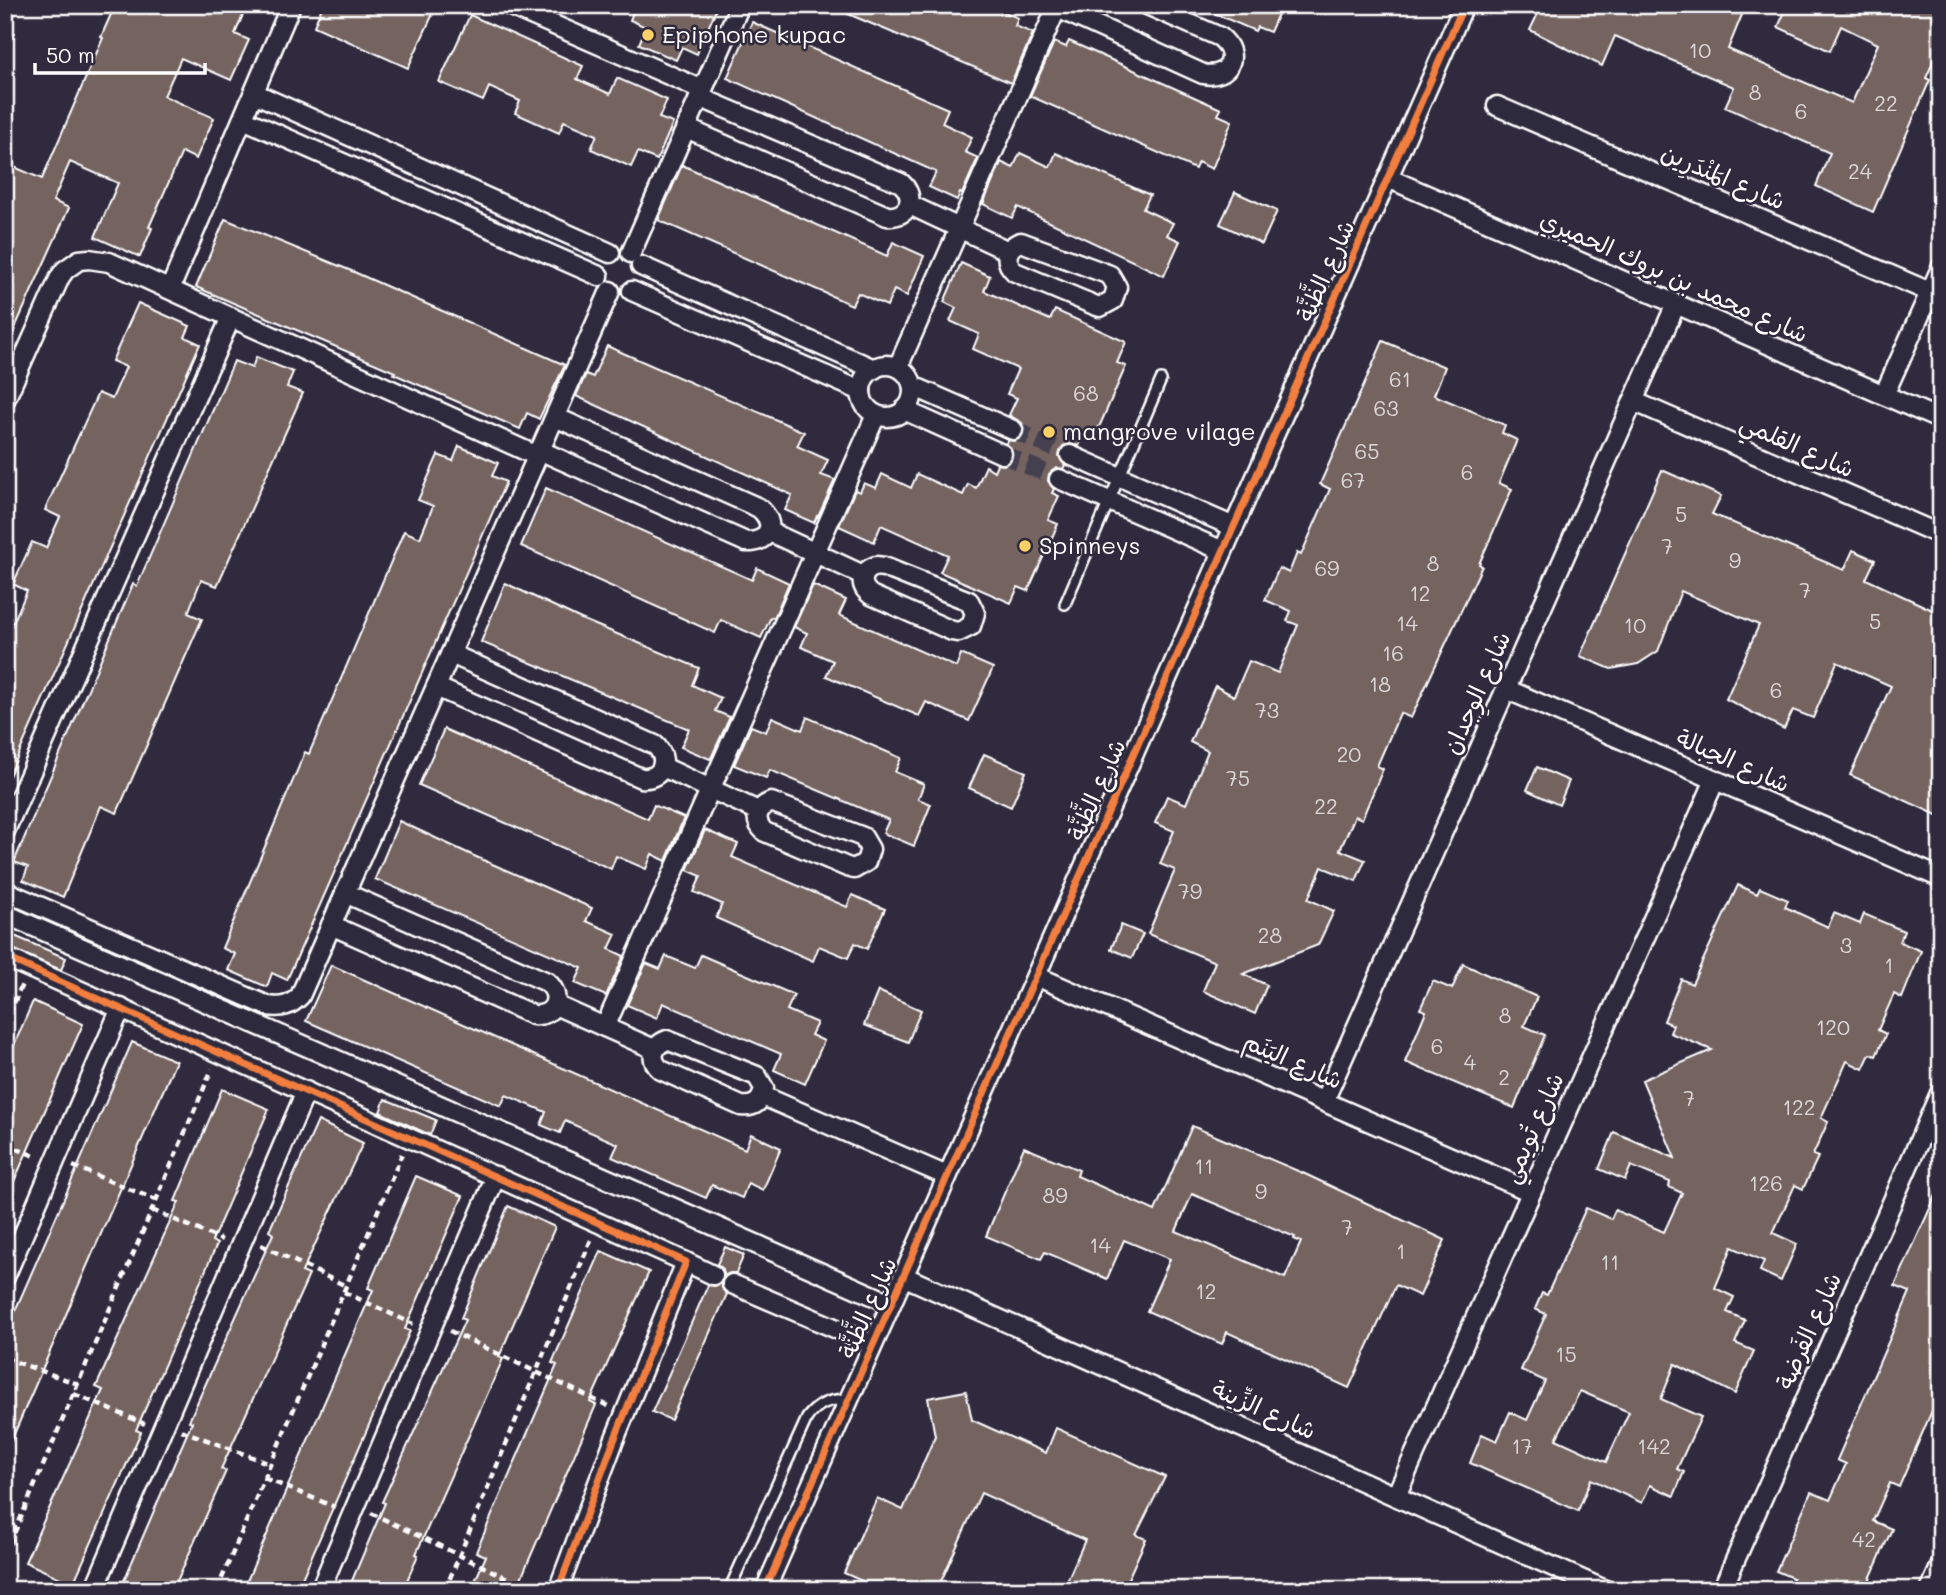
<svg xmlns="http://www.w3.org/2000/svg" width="1946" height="1595" font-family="Mali,'Playpen Sans Arabic',sans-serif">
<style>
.building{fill:#746361;stroke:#fff;stroke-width:2;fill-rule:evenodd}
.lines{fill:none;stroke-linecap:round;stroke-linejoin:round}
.minor-tunnel{stroke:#443f50;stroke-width:18;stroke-dasharray:18 9;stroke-linecap:butt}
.service-casing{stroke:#fff;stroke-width:14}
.minor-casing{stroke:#fff;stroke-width:23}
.path{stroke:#fff;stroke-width:4.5;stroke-dasharray:7 5;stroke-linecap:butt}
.service{stroke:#2f2a3d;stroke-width:9}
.minor{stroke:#2f2a3d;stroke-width:18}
.cycleway-casing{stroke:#2f2a3d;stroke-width:11}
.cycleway{stroke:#f27e40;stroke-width:7}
.poi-dot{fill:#ffd166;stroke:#2f2a3d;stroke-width:2.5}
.labels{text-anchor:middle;stroke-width:5;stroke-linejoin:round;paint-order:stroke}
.number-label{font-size:21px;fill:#dcd8d8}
.poi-label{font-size:24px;fill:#fff;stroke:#2f2a3d;text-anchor:start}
.street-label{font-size:24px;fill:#fff;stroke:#2f2a3d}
</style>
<rect width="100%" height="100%" fill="#2f2a3d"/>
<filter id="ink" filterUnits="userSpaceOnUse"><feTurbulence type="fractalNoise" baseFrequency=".0143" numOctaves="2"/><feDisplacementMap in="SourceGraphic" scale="14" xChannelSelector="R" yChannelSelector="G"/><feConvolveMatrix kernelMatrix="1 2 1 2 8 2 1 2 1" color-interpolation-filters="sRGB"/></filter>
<g filter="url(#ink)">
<g class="building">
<polygon points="115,5 247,5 235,34 249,40 231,80 181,58 164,96 214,118 196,159 182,152 149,227 152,228 140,257 95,237 118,183 70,162 53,201 69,208 5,350 5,163 42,179 103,38 101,37"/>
<polygon points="323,5 437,5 408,68 314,26"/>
<polygon points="636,5 718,5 697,54 682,47 676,60 639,44 646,27 630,20"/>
<polygon points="827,5 989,5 1018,18 1015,26 1033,33 1011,83"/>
<polygon points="1195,5 1282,5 1270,32 1257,27 1255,31"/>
<polygon points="1542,5 1746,5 1728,49 1852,103 1878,44 1841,26 1830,51 1778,27 1788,5 1941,5 1941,44 1926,78 1930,80 1873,212 1816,186 1830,153 1725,107 1734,87 1615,36 1602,66 1530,30"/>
<polygon points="470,15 583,66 577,79 610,94 617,78 667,100 659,118 673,123 657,160 638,152 631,167 591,149 597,135 564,121 559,133 515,113 520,101 489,87 483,101 439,82"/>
<polygon points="752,22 948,109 942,123 972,137 965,152 978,158 962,194 960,193 957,200 929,187 936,172 727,78"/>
<polygon points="1069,41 1221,109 1218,115 1232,121 1212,169 1198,162 1195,169 1030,96 1054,42 1066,47"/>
<polygon points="1020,153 1050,167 1056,153 1150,195 1143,209 1173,223 1167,235 1180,241 1164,276 1018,207 1012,218 983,204 1001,162 1013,168"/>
<polygon points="682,165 887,256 893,242 924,256 907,296 894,290 887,306 858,293 852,305 658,220"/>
<polygon points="1235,192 1277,211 1262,244 1220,224"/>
<polygon points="225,219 354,272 565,365 539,419 527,413 520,429 394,374 395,372 196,287"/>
<polygon points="961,263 990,276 984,291 1050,320 1055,310 1126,342 1117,363 1126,366 1096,434 1087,429 1079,446 1069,444 1063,446 1059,456 1065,465 1063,469 1057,468 1049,474 1048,481 1054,489 1052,493 1059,496 1048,520 1058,524 1028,591 1018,587 1011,603 940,572 948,555 881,525 874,542 839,526 855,490 860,492 864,483 876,488 882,474 911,488 917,474 963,495 968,484 976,488 986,466 994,471 997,464 1004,465 1012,459 1013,452 1006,443 1008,440 1015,441 1020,439 1024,429 1022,423 1009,415 1017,398 1007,394 1018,369 973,349 979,334 950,321 956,308 944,302"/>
<polygon points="138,303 190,326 185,337 200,344 5,785 5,619 13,623 27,591 13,584 32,542 46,548 60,517 45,510 98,393 112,399 126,367 112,361"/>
<polygon points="1383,341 1445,367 1434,395 1505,425 1502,433 1517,440 1499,483 1512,489 1479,564 1482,566 1411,718 1400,713 1377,766 1383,769 1362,819 1355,816 1340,850 1365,860 1356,881 1322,867 1308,899 1334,911 1318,945 1243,974 1267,985 1255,1014 1203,991 1215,962 1148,934 1175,870 1160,864 1174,831 1155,823 1167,796 1186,804 1208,751 1190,742 1215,686 1234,696 1249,661 1278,673 1298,625 1287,621 1291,611 1265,600 1279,568 1289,573 1297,553 1301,555 1330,489 1320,484"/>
<polygon points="607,346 804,432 797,446 828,460 821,475 835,480 818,517 817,516 814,523 785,510 792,495 576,396 586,374 593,377"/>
<polygon points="256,357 293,372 287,387 303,393 217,586 201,580 188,613 202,619 117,813 101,806 63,897 23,880 28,867 14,862 133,584 137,586 234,361 252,368"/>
<polygon points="459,446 498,463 492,476 506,482 287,980 272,973 267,987 228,970 235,954 222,948 305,752 309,754 404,531 420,538 433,506 418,500 438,455 453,461"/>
<polygon points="1662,470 1721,496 1712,514 1844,570 1853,550 1875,560 1866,579 1941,614 1941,817 1850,775 1891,686 1837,662 1813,718 1793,710 1784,729 1726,699 1759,625 1681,591 1658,651 1638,664 1611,669 1580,656"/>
<polygon points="546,488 752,580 757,568 789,583 774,618 771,617 761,638 721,620 715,633 521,546"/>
<polygon points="505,583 581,619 699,668 692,685 721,698 715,711 730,717 712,756 710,759 681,747 689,729 481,642"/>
<polygon points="813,585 846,600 839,615 956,667 961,654 993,668 969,721 926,702 919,716 826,676 833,661 801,647 807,633 794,627"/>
<polygon points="772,717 802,730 807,717 901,758 895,772 924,784 918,799 931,804 914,846 883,833 889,820 770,770 766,778 734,765 751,726 766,732"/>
<polygon points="444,729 648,819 654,805 684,818 666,861 652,854 646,869 616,856 611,869 419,785"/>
<polygon points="984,754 1026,772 1011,807 969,788"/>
<polygon points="1537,767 1569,781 1559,805 1527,790"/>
<polygon points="399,821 474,856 592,908 586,921 616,934 609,949 624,956 606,996 575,983 582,968 375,879"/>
<polygon points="705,830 738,844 732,857 847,907 852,895 885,909 867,949 855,943 848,958 819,946 813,961 716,918 722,904 694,892 701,876 687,870"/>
<path d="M1738 885 1757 894 1760 888 1788 900 1785 907 1828 927 1834 913 1860 924 1864 914 1904 931 1900 942 1921 951 1902 998 1894 994 1878 1030 1886 1034 1876 1056 1870 1054 1863 1069 1847 1061 1821 1118 1828 1122 1813 1155 1818 1157 1803 1189 1795 1185 1773 1233 1797 1244 1781 1281 1760 1271 1764 1261 1732 1247 1715 1288 1734 1297 1727 1312 1745 1320 1735 1343 1754 1351 1735 1394 1675 1364 1661 1399 1701 1417 1677 1469 1684 1472 1674 1496 1650 1485 1642 1503 1591 1479 1578 1511 1470 1463 1482 1434 1497 1441 1510 1412 1527 1420 1545 1381 1521 1370 1546 1314 1535 1309 1542 1293 1547 1295 1586 1208 1611 1219 1615 1210 1664 1232 1682 1193 1669 1187 1670 1182 1631 1166 1625 1180 1599 1169 1614 1132 1675 1158 1642 1080 1712 1050 1670 1033 1673 1025 1664 1021 1681 979 1692 984ZM1580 1391 1629 1412 1606 1462 1556 1439Z"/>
<polygon points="1121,925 1143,934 1132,958 1111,949"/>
<polygon points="5,932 66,958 61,970 5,946"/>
<polygon points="701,955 794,995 787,1010 817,1023 811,1035 824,1041 805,1084 774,1070 781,1054 663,1003 657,1018 627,1005 646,963 660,969 666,956 695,968"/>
<polygon points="1463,964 1537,997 1524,1026 1545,1035 1514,1108 1405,1062 1426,1011 1420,1009 1433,981 1452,989"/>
<polygon points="331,965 745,1149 751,1134 781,1148 763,1190 748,1183 742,1198 712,1185 706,1198 612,1157 618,1144 565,1121 560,1133 541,1125 546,1112 506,1095 501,1106 306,1021"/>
<polygon points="878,991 921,1010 908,1042 864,1025"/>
<polygon points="33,1001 83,1024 5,1202 5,1066"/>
<polygon points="132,1042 176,1061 5,1455 5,1334"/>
<polygon points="222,1089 269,1109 212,1241 217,1244 136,1430 141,1432 73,1584 25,1562 103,1390 96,1387 179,1202 175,1201"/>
<polygon points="385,1099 436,1120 430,1135 380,1112"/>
<polygon points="318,1121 363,1143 302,1272 309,1275 221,1469 226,1471 173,1590 120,1590 192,1422 189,1421 273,1234 269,1231"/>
<path d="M1192 1126 1305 1174 1445 1240 1420 1296 1396 1285 1349 1388 1227 1332 1222 1344 1147 1311 1170 1259 1124 1240 1107 1279 1045 1252 1041 1259 986 1236 1024 1147 1079 1170 1077 1176 1155 1211ZM1192 1194 1295 1237 1294 1239 1301 1242 1285 1278 1176 1231Z"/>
<polygon points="416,1176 463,1196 405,1329 410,1331 297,1590 243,1590 373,1290 368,1288"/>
<polygon points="1941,1184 1941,1390 1899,1487 1890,1483 1873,1521 1892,1529 1865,1590 1788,1590 1793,1578 1776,1571 1811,1492 1830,1500 1846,1464 1837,1460 1910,1292 1895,1286"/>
<polygon points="508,1206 555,1227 499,1357 503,1359 416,1554 418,1555 403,1590 348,1590 385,1503 382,1502 465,1320 461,1318"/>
<polygon points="725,1247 744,1255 736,1273 730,1273 724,1276 723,1269 717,1264"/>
<polygon points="601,1251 649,1272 590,1402 596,1405 516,1590 471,1590 486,1556 476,1552 557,1365 552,1363"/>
<polygon points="721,1283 723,1290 727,1294 671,1420 652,1412 708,1285 715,1286"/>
<polygon points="966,1391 972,1420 1046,1453 1056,1428 1165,1477 1136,1535 1146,1539 1123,1590 1063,1590 1085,1540 981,1493 937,1590 882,1590 844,1573 877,1498 903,1510 935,1436 928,1398"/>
</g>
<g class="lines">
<g class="minor-tunnel">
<polyline points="1013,430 1070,455"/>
<polyline points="1002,454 1059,479"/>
</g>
<defs>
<g id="service">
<polyline points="1065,604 1161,380"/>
<path d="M729 1590 807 1418C818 1403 831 1398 849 1400"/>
</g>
<g id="minor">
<polyline points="508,5 703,90"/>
<path d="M1051 5 1203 74C1230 79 1241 54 1220 37L1147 5"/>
<polyline points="254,93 610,253"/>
<polyline points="1497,106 1930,292"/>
<polyline points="243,119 599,276"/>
<path d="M686 128 887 216C909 218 917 197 901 183L699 97"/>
<polyline points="1388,178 1941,420"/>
<polyline points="910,205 1008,251"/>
<path d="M1021 242 1110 275 1117 287 1113 300 1100 307 1094 305 1015 272C1003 261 1006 247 1021 242Z"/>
<polyline points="631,253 740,5"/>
<polyline points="641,266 874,369"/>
<polyline points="170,289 291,5"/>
<polyline points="632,291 861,391"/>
<circle cx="887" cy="391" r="26"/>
<polyline points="898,367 1058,5"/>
<polyline points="913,386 1013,430"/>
<polyline points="1884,395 1941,268"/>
<polyline points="5,400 60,277 65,270 79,260 89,259 109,262 537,456"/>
<polyline points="1633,401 1941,535"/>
<polyline points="904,410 1002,454"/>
<path d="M539 450 746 542C769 543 778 524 759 508L555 417"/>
<polyline points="1070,455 1234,527"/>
<polyline points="1059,479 1223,551"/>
<polyline points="768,531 863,575"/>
<path d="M876 566 884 567 969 601 975 613 971 626 959 632 952 631 871 595C858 585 861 571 876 566Z"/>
<path d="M436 687 641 778C663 780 670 759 655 745L451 654"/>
<polyline points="1506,689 1941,878"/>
<polyline points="663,767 758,811"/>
<path d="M771 802 863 837 870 849 866 862 854 869 847 867 765 832C753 821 756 808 771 802Z"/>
<polyline points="5,831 231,317"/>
<path d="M5 891 268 1006C282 1008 290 1006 300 996L610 291"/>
<polyline points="5,914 890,1303"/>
<path d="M331 925 533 1015C555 1017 563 996 547 982L345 893"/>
<polyline points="5,957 686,1262 613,1443 558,1590"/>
<polyline points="1036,976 1531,1192"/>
<polyline points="555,1005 654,1049"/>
<polyline points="605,1027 876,415"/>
<path d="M667 1040 757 1076 764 1088C762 1101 755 1108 741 1106L661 1070C649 1060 652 1046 667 1040Z"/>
<polyline points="763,1096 947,1176"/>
<polyline points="1324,1101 1676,304"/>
<polyline points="686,1262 713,1275"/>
<polyline points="903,1276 1605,1590"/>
<polyline points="5,1277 121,1008"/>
<polyline points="732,1284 872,1344"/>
<polyline points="1396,1496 1715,780"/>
<polyline points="94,1590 306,1091"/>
<polyline points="320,1590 496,1176"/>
<polyline points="765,1590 1464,5"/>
<polyline points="1722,1590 1941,1091"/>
<polyline points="1930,1590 1941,1565"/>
</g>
</defs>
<use href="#service" class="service-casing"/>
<use href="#minor" class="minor-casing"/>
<g class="path">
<polyline points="5,1025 22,984"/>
<polyline points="5,1144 37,1157"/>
<polyline points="73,1166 156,1200"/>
<polyline points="152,1210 222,1240"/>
<polyline points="261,1245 346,1286"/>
<polyline points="344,1292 413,1324"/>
<polyline points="450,1331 610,1407"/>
<polyline points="5,1358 78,1384"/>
<polyline points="74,1394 145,1424"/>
<polyline points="181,1430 270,1464"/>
<polyline points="264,1478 335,1507"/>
<polyline points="371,1513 532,1590"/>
<polyline points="5,1555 212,1069"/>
<polyline points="217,1590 402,1154"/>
<polyline points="445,1590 591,1240"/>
</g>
<use href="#service" class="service"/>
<use href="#minor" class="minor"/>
<defs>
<g id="cycleway">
<polyline points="5,957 686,1262 613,1443 558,1590"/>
<polyline points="765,1590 1464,5"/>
</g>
</defs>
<use href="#cycleway" class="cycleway-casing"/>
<use href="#cycleway" class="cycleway"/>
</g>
</g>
<g class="poi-dot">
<circle cx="648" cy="35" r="7"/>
<circle cx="1049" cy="432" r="7"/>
<circle cx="1025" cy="546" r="7"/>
</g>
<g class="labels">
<g class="number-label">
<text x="1700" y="58">10</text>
<text x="1755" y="100">8</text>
<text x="1886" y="111">22</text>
<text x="1801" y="119">6</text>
<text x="1860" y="179">24</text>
<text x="1400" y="387">61</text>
<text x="1086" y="401">68</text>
<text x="1386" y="416">63</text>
<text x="1367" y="459">65</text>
<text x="1467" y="480">6</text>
<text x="1353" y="488">67</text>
<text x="1681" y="522">5</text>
<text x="1667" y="554">7</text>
<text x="1735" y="568">9</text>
<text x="1433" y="571">8</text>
<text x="1327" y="576">69</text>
<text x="1805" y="598">7</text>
<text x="1420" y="601">12</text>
<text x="1875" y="629">5</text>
<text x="1407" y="631">14</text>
<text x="1635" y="633">10</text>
<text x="1393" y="661">16</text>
<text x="1380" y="692">18</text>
<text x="1776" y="698">6</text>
<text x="1267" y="718">73</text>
<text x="1349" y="762">20</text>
<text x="1238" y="786">75</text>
<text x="1326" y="814">22</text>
<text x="1190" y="899">79</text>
<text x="1270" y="943">28</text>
<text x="1846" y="953">3</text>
<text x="1889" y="973">1</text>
<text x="1505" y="1023">8</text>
<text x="1833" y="1035">120</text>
<text x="1437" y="1054">6</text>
<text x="1470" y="1070">4</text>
<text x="1504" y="1085">2</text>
<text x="1689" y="1106">7</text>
<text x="1799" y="1115">122</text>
<text x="1204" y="1174">11</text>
<text x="1766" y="1191">126</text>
<text x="1261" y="1199">9</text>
<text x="1055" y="1203">89</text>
<text x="1347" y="1235">7</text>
<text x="1100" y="1253">14</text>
<text x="1401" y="1259">1</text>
<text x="1610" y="1270">11</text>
<text x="1206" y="1299">12</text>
<text x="1566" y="1362">15</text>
<text x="1522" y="1454">17</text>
<text x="1654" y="1454">142</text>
<text x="1864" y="1547">42</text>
</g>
<g class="poi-label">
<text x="662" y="43">Epiphone kupac</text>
<text x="1063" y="440">mangrove vilage</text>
<text x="1039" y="554">Spinneys</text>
</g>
<g class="street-label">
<text transform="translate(1723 177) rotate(23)" y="8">شارع المَنْدَرِين</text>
<text transform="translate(1326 271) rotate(-66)" y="8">شارع الظَّنَّة</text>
<text transform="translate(1674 277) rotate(24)" y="8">شارع محمد بن بروك الحميري</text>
<text transform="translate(1797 446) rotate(24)" y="8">شارع القلمي</text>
<text transform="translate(1477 693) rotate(-66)" y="8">شارع الوِجدان</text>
<text transform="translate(1733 761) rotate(24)" y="8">شارع الحِبالة</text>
<text transform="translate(1097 790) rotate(-66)" y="8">شارع الظَّنَّة</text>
<text transform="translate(1293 1061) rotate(24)" y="8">شارع اليَنَم</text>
<text transform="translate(1533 1128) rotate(-66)" y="8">شارع تُوِيمي</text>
<text transform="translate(868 1308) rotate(-66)" y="8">شارع الظَّنَّة</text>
<text transform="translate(1809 1331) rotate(-66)" y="8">شارع الفَرضة</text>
<text transform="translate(1264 1410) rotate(24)" y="8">شارع الزِّينة</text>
</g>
</g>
<rect width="1946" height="1595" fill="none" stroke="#2f2a3d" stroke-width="28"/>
<rect x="14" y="14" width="1918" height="1567" fill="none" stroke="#fff" stroke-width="2.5" filter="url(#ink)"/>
<path d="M35 63v10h170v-10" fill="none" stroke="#ffffff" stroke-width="3.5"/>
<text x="46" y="63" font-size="21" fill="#ffffff" stroke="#2f2a3d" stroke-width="5" paint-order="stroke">50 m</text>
</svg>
